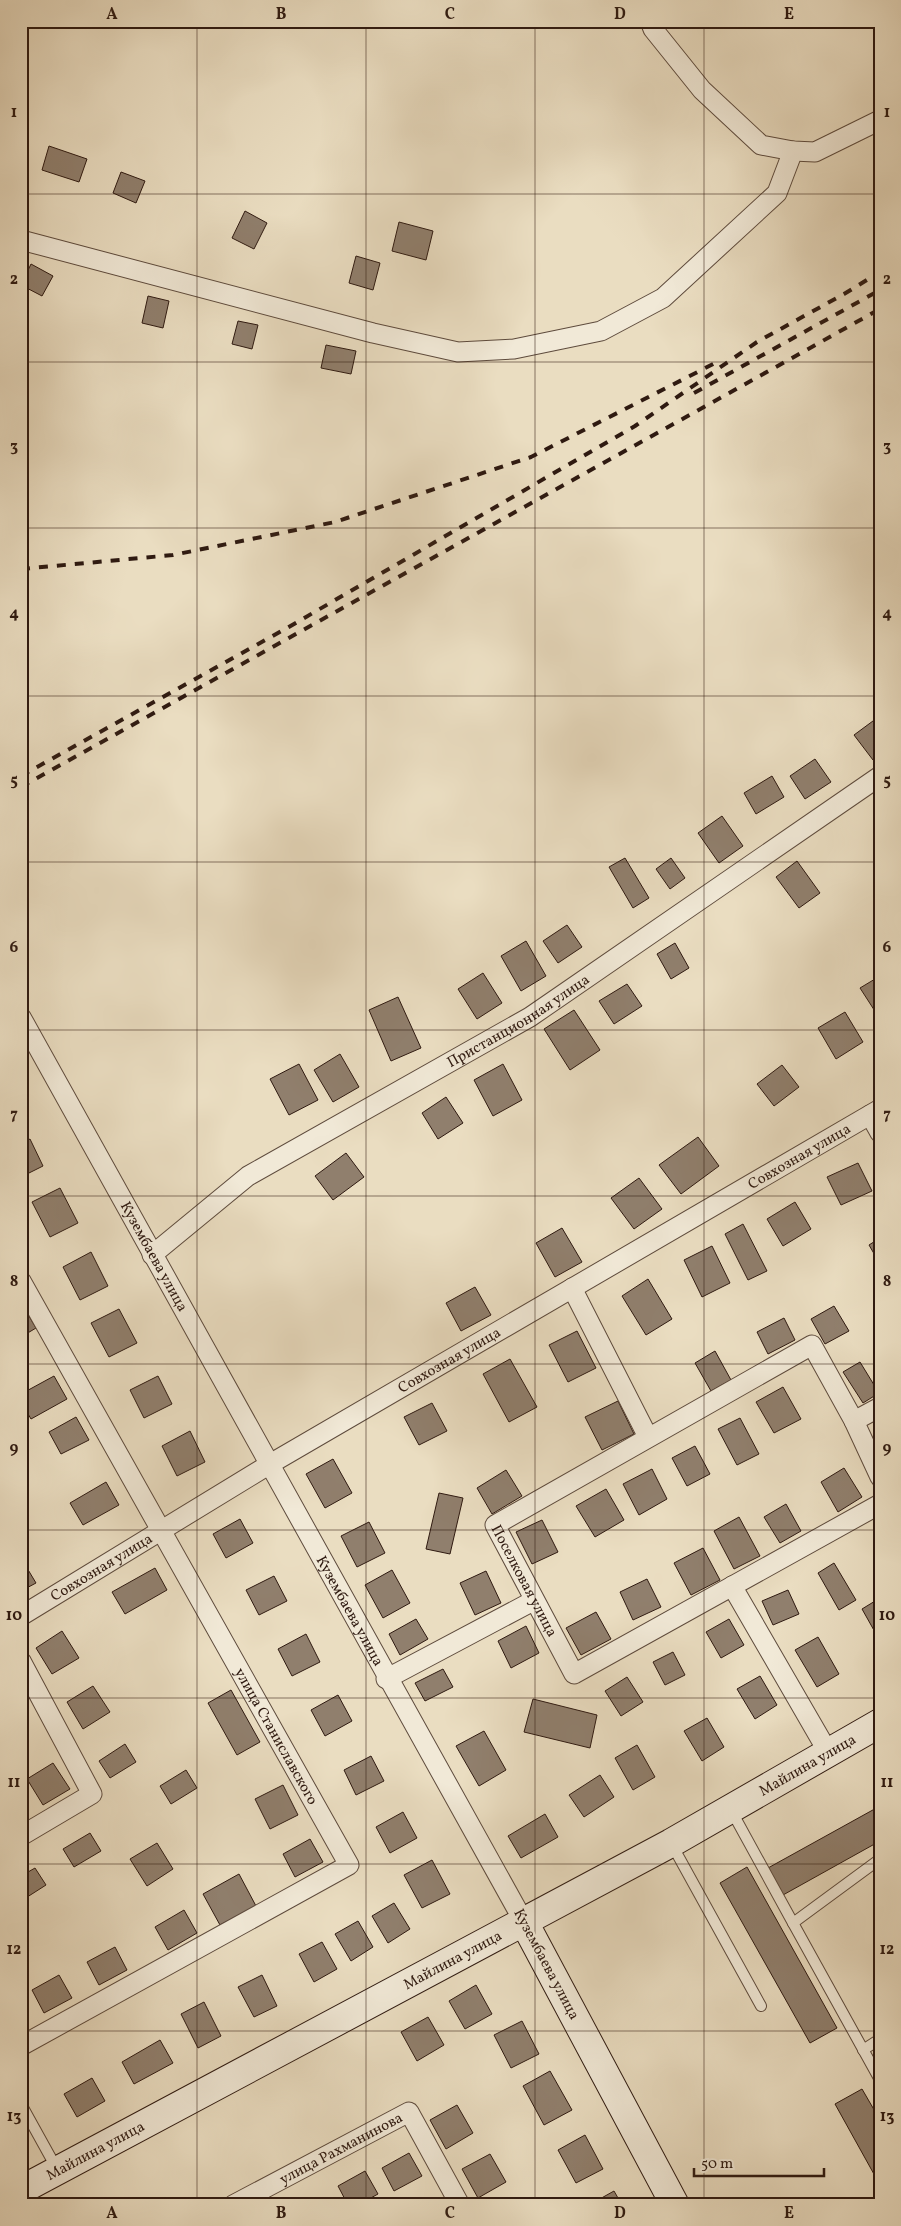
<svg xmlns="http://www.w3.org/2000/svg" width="901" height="2226" font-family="Vollkorn,serif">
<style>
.building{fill:#907f6d;stroke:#2f1a11}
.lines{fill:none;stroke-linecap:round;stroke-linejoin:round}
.lane-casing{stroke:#5e4b3d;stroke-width:12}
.street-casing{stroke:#5e4b3d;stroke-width:21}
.secondary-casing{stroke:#2f1a11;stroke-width:30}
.lane{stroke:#f1e9d7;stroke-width:10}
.street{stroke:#f1e9d7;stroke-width:19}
.secondary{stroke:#f1e9d7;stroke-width:28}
.rail{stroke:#2f1a11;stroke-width:4;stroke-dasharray:9 9;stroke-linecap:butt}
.grid{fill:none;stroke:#2f1a11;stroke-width:1;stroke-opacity:0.55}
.labels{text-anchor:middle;stroke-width:4.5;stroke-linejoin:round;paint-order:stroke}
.street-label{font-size:15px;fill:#2f1a11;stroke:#f1e9d7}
.neatline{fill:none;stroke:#2f1a11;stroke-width:2}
.grid-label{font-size:16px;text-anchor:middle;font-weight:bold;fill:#2f1a11}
</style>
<rect width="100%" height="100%" fill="#eaddc1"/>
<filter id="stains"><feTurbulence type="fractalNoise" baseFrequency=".004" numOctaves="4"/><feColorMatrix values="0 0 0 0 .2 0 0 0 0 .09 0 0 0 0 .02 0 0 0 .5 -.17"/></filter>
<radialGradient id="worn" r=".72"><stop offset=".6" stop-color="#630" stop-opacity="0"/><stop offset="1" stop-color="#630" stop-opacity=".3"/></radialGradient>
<g class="building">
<polygon points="49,146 87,159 79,182 42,170"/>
<polygon points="121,172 145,181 136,203 113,193"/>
<polygon points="245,211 267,223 254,249 232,238"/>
<polygon points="399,222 433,231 426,260 392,251"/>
<polygon points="356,256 380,263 373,290 349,283"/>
<polygon points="31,264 53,276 42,296 21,285"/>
<polygon points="148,296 169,301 163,328 142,323"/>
<polygon points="238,321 258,325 252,349 232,344"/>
<polygon points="326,345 356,351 351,374 321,368"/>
<polygon points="877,718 880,721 880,754 873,760 854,735"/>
<polygon points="815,759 831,782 805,799 790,776"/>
<polygon points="772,776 784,797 756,814 744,793"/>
<polygon points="722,816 743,846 719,863 698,833"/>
<polygon points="625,858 649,898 633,908 609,867"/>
<polygon points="671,858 685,878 670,889 656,869"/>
<polygon points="797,861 820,893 799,908 776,877"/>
<polygon points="567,925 582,947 558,963 543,941"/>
<polygon points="526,941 546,976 521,991 501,956"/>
<polygon points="675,943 689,968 671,979 657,954"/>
<polygon points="483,973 502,1003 477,1019 458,989"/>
<polygon points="880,976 880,1019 860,988"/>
<polygon points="627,984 642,1006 614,1024 599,1001"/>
<polygon points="398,997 421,1048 391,1061 369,1010"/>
<polygon points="574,1010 600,1050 570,1070 544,1029"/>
<polygon points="845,1012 863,1042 836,1059 818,1028"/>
<polygon points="340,1054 359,1087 333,1102 314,1070"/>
<polygon points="299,1064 318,1100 289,1115 270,1079"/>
<polygon points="503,1064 522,1100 493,1116 474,1080"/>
<polygon points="782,1065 799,1087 774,1106 757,1084"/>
<polygon points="446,1097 463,1123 438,1139 422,1113"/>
<polygon points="698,1137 719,1166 681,1194 659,1165"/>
<polygon points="30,1139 43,1166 21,1177 21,1144"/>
<polygon points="346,1153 364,1177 333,1200 315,1176"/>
<polygon points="858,1163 872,1191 841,1205 827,1177"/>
<polygon points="639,1178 662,1209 634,1229 611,1198"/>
<polygon points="60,1188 78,1223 50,1237 32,1202"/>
<polygon points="795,1202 811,1229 783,1246 767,1219"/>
<polygon points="743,1224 767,1271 748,1280 725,1234"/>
<polygon points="562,1228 582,1262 555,1277 536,1243"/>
<polygon points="880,1238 880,1264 869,1245"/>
<polygon points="712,1246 730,1283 702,1297 684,1260"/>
<polygon points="91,1252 108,1286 80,1300 63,1267"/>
<polygon points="648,1279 672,1319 646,1335 622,1296"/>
<polygon points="475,1287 491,1315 461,1331 446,1303"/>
<polygon points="23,1306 36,1328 21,1337 21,1307"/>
<polygon points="834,1306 849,1331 825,1344 811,1319"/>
<polygon points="119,1309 137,1343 109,1357 91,1323"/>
<polygon points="784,1318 795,1340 768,1354 757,1332"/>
<polygon points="577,1331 596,1368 568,1382 549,1345"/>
<polygon points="715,1351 731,1380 711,1391 695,1363"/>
<polygon points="510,1359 537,1407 509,1422 483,1374"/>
<polygon points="860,1362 879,1393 863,1403 843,1372"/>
<polygon points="54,1376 67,1399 31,1419 21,1402 21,1394"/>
<polygon points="158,1376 172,1404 144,1418 130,1390"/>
<polygon points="783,1387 801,1419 774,1433 756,1402"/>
<polygon points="618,1401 634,1434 602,1450 585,1417"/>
<polygon points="432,1403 447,1431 419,1445 404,1417"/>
<polygon points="76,1417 89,1440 61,1454 49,1432"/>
<polygon points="740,1418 759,1454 737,1465 718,1429"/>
<polygon points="190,1431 205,1462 177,1476 162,1446"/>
<polygon points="695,1446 710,1474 687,1486 672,1458"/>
<polygon points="333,1459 352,1493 325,1508 306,1474"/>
<polygon points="844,1468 862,1497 838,1512 821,1482"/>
<polygon points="652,1469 667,1499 639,1515 623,1484"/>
<polygon points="506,1470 522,1496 492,1514 477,1488"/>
<polygon points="106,1482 119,1505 83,1525 70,1503"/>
<polygon points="606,1489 624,1520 595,1537 576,1506"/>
<polygon points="439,1493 463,1498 450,1554 426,1549"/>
<polygon points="786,1504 801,1531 780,1543 764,1517"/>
<polygon points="739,1517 760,1556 734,1569 714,1531"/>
<polygon points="240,1519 253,1543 226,1558 213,1534"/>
<polygon points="542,1520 558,1552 532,1564 516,1532"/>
<polygon points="369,1522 385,1553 357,1567 341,1536"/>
<polygon points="703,1548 720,1580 691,1595 674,1563"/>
<polygon points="21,1558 36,1583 21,1591"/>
<polygon points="834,1563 856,1600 839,1610 818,1573"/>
<polygon points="155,1568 167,1590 125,1614 112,1592"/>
<polygon points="392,1570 410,1603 383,1618 365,1585"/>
<polygon points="486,1571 501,1603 475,1615 460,1583"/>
<polygon points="274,1576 287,1601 259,1615 246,1590"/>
<polygon points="647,1579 661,1607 633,1620 620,1592"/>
<polygon points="788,1590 799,1614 773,1625 762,1601"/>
<polygon points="880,1598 880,1641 862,1609"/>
<polygon points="596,1612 611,1639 581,1655 566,1628"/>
<polygon points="416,1619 428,1639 400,1655 389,1634"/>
<polygon points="729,1619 744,1645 721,1658 706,1632"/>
<polygon points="526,1626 539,1653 511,1668 498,1641"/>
<polygon points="62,1631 79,1658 52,1674 36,1648"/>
<polygon points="306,1634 320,1662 292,1676 278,1649"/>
<polygon points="818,1637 839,1674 817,1687 795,1650"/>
<polygon points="673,1652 685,1675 665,1685 653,1662"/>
<polygon points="443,1669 453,1687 425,1701 415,1683"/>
<polygon points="760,1676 777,1705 755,1719 737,1689"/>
<polygon points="627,1677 643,1702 621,1716 605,1691"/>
<polygon points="93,1686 110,1712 83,1729 67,1702"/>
<polygon points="231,1690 260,1742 237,1755 208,1703"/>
<polygon points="338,1695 352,1721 325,1736 311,1710"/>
<polygon points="533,1699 597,1715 590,1748 524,1732"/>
<polygon points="707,1718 724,1747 702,1761 684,1731"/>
<polygon points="484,1731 506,1770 479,1786 456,1746"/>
<polygon points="125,1744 136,1762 110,1778 99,1761"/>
<polygon points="637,1745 655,1777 633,1790 615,1758"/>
<polygon points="371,1756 384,1781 356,1795 344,1770"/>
<polygon points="53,1763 70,1789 43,1805 27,1779"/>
<polygon points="186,1770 197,1788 171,1804 160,1786"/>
<polygon points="600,1775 614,1797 584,1817 569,1795"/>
<polygon points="283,1785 298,1815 270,1829 255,1799"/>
<polygon points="880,1806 880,1841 783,1895 768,1868"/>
<polygon points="403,1812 417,1838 390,1853 376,1827"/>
<polygon points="545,1814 558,1837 521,1858 508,1836"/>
<polygon points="90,1833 101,1851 74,1867 63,1849"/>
<polygon points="310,1839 323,1862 295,1877 283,1854"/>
<polygon points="157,1843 173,1869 147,1886 130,1859"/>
<polygon points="432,1860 450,1894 422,1908 404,1875"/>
<polygon points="747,1867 837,2028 810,2043 720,1883"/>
<polygon points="35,1868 46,1885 21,1901 21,1876"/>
<polygon points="239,1874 256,1906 220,1925 203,1894"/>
<polygon points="394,1903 410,1929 388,1943 372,1916"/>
<polygon points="184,1910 197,1933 168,1950 155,1927"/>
<polygon points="358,1921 373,1947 351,1961 335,1934"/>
<polygon points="322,1942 337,1969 314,1982 299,1954"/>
<polygon points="115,1947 127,1970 99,1985 87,1962"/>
<polygon points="59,1975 72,1998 44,2013 32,1990"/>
<polygon points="262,1975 277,2006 254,2017 238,1987"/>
<polygon points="476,1985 492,2014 465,2029 449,2001"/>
<polygon points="204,2002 221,2036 198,2048 181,2014"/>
<polygon points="428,2017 444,2045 417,2061 401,2032"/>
<polygon points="522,2021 539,2054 511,2068 494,2035"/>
<polygon points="160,2040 173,2063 134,2084 122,2062"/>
<polygon points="550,2071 572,2110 544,2125 523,2086"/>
<polygon points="92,2078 105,2101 77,2117 64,2094"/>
<polygon points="862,2089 880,2120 880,2185 835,2104"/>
<polygon points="457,2105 473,2133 446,2149 430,2120"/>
<polygon points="585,2135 603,2169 576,2183 558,2150"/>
<polygon points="409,2153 422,2176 394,2191 382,2168"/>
<polygon points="490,2154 506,2182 478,2198 462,2169"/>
<polygon points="365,2171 378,2194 358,2205 348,2205 338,2186"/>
<polygon points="614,2191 622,2205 589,2205"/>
</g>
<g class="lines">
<defs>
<g id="lane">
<polyline points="731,1810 793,1923 880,1859"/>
<polyline points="671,1843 761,2006"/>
<polyline points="793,1923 880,2080"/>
<polyline points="863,2050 880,2039"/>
<polyline points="21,2104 57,2169"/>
</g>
<g id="street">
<polyline points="650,21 653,29 702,90 761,145 793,151 815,152 880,120"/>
<polyline points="21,240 373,333 458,352 514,349 601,331 663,298 777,193 793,151"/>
<path id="s1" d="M21 1017C190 1318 354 1621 524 1922"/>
<polyline points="870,1115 880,1133"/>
<path id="s2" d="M152 1255 248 1176 530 1017 880 776"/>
<path id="s3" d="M21 1281 349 1865 21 2046"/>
<polyline points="572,1288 648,1437"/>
<polyline points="854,1421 880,1407"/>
<path id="s4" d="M880 1477 854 1421 812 1345 495 1525 574 1674 880 1504"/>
<polyline points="732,1586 828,1752"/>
<path id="s5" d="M21 1616 270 1464 880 1109"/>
<polyline points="21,1661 92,1794 21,1836"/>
<polyline points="386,1679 533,1601"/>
<path id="s6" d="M233 2205 409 2112 460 2205"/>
</g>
<g id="secondary">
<polyline points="524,1922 675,2205"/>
<path id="s7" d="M21 2190 671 1843 880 1723"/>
</g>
</defs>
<use href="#lane" class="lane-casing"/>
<use href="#street" class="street-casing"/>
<use href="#secondary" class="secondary-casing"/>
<use href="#lane" class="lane"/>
<use href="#street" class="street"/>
<use href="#secondary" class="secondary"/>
<g class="rail">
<polyline points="694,393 880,290"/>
<polyline points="21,569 173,555 335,522 531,457 719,361"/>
<polyline points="21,776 287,628 635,426 757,342 844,294 880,272"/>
<polyline points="21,787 880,309"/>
</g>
</g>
<path class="grid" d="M197 21V2205M366 21V2205M535 21V2205M704 21V2205M21 194H880M21 362H880M21 528H880M21 696H880M21 862H880M21 1030H880M21 1196H880M21 1364H880M21 1530H880M21 1698H880M21 1864H880M21 2031H880"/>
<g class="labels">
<g class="street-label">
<text dy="5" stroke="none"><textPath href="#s2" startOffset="436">Пристанционная улица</textPath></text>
<text dy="5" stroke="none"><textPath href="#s5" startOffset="904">Совхозная улица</textPath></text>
<text dy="5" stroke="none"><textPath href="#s1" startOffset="274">Кузембаева улица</textPath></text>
<text dy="5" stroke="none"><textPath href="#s5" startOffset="499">Совхозная улица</textPath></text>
<text dy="5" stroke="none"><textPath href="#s5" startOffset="94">Совхозная улица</textPath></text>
<text dy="5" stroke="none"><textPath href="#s4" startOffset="576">Поселковая улица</textPath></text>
<text dy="5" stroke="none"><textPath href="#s1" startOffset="679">Кузембаева улица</textPath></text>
<text dy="5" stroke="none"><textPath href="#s3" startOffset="522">улица Станиславского</textPath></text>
<text dy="5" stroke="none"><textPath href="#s7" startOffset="894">Майлина улица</textPath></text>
<text dy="5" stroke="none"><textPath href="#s7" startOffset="489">Майлина улица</textPath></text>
<text transform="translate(547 1964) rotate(62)" y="5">Кузембаева улица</text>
<text dy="5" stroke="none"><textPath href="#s6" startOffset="122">улица Рахманинова</textPath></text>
<text dy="5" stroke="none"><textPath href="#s7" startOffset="84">Майлина улица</textPath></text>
</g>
</g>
<rect width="901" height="2226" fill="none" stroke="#eaddc1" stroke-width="55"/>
<path d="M694 2168v8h130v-8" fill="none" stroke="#2f1a11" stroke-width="2.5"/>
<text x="701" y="2168" font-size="15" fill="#2f1a11" stroke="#f1e9d7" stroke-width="4" paint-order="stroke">50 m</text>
<rect x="28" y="28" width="846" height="2170" class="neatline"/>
<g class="grid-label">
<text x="112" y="19">A</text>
<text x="281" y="19">B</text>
<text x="450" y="19">C</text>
<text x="620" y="19">D</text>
<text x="789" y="19">E</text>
<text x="14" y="117">1</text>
<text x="887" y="117">1</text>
<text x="14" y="284">2</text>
<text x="887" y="284">2</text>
<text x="14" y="451">3</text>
<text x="887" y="451">3</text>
<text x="14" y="618">4</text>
<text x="887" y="618">4</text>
<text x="14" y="785">5</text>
<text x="887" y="785">5</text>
<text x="14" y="952">6</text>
<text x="887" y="952">6</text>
<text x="14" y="1119">7</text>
<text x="887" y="1119">7</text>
<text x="14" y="1286">8</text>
<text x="887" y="1286">8</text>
<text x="14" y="1453">9</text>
<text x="887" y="1453">9</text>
<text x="14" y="1620">10</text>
<text x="887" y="1620">10</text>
<text x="14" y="1787">11</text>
<text x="887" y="1787">11</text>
<text x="14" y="1954">12</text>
<text x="887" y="1954">12</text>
<text x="14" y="2121">13</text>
<text x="887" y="2121">13</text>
<text x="112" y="2218">A</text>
<text x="281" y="2218">B</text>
<text x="450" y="2218">C</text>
<text x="620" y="2218">D</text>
<text x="789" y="2218">E</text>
</g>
<rect width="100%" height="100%" filter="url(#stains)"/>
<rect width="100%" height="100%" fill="url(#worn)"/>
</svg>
